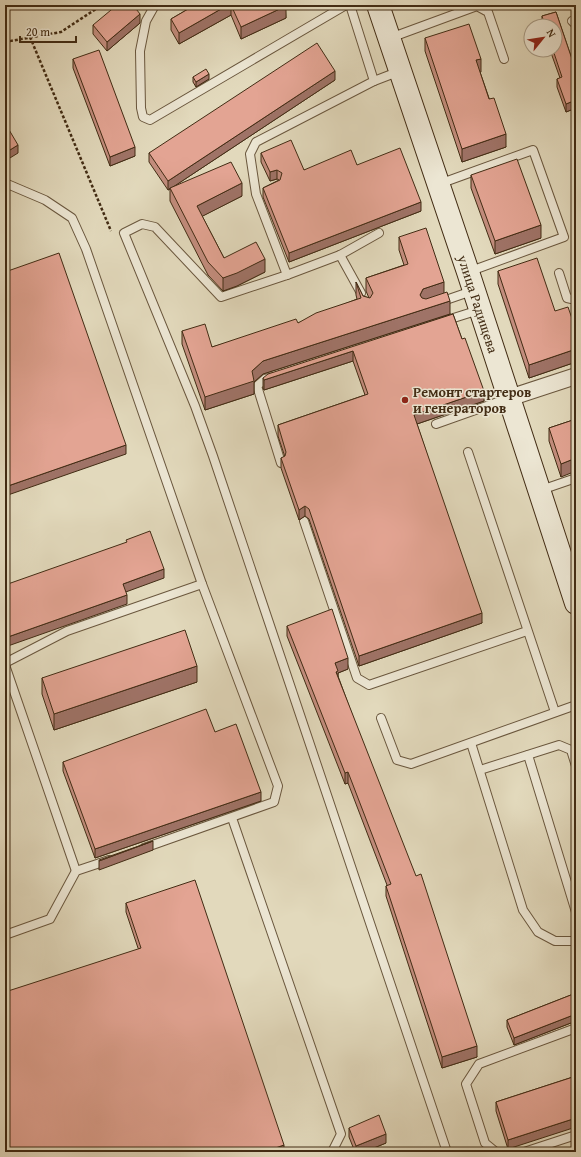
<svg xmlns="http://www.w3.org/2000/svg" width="581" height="1157" font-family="'Gentium Book Plus',serif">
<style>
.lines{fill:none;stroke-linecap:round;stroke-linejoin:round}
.lane-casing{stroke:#6a573e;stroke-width:10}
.street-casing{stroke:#6a573e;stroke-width:18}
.secondary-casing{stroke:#422c14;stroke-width:24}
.path{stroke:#422c14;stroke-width:2.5;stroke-dasharray:3 2;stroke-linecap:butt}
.lane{stroke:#ece6d3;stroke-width:8}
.street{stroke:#ece6d3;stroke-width:16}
.secondary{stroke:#ece6d3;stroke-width:22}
.wall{fill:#c38d7e;stroke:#422c14}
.shaded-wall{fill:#9f7367;stroke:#422c14}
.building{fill:#e3a493;stroke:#422c14}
.poi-dot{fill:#8f2418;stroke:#ece6d3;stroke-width:1.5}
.labels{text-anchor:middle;stroke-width:3;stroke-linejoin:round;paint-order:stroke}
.street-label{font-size:14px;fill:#422c14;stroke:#ece6d3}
.poi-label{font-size:14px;font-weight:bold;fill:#422c14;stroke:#ece6d3;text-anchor:start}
</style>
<rect width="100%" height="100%" fill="#e2d9bc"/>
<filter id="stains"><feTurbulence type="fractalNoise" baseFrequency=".005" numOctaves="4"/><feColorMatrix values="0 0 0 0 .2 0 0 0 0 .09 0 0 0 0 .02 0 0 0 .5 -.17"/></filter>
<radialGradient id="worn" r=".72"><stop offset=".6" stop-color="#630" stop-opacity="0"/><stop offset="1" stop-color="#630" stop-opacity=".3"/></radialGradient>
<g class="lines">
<defs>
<g id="lane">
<polyline points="155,5 146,21 140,51 141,108 143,117 150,120 346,5"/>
<polyline points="350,5 374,81 256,142 250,154 256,194 287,275 340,255 379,233"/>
<polyline points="572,21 576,25"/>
<polyline points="390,38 477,6 488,12 504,59"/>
<polyline points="374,81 400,71"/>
<polyline points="5,183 45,200 72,218 86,249 202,584 278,786 274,802 144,848"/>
<polyline points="439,184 533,150 564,237 468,272"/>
<polyline points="340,255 361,293"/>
<polyline points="559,273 567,298 576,300"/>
<polyline points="287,275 221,297 155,227 142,224 124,233 195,406 213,456 447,1152"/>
<polyline points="440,302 472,291"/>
<polyline points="444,321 479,310"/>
<polyline points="273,377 265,379 257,386 281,463"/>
<polyline points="436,424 509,398"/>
<polyline points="468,452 555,712"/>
<polyline points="541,490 576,478"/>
<polyline points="304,521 357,678 369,685 527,631"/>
<polyline points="5,663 67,631 202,584"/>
<polyline points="5,665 76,871"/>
<polyline points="381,718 397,760 411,764 576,705"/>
<polyline points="471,743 523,910 538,932 555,941 576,941"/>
<polyline points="528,755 576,912"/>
<polyline points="480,770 559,745 571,750 576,766"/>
<polyline points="232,818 341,1134 332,1152"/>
<polyline points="5,935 50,919 76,871 109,860"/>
<polyline points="496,1152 485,1143 466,1084 479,1064 576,1028"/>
<polyline points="524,1152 576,1135"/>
</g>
<polyline id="street" points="509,398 576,376"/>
<polyline id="secondary" points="378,5 468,272 576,603"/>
</defs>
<use href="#lane" class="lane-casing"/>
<use href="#street" class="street-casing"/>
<use href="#secondary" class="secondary-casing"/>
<g class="path">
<polyline points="30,37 111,231"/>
<polyline points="5,42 61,32 102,5"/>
</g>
<use href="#lane" class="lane"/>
<use href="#street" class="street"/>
<use href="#secondary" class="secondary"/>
</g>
<g class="wall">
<polygon points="195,5 285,5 286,18 241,39 231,15 179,44 171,30 171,19"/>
<polygon points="556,12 576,71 576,108 566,112 557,87 557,79 560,78 550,50 555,50 555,26 542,26 542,16"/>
<polygon points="140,23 107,51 93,34 93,25"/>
<polygon points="425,38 481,72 480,72 506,147 462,162 425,51"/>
<polygon points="73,59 135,156 110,166 73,68"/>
<polygon points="193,77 209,79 196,87 193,82"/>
<polygon points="335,80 176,185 242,196 202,216 224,258 265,272 237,286 223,291 208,275 170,201 170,189 168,190 149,162 149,153"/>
<polygon points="261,153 304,170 357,165 421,211 289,262 263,197 263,188 279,180 277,179 270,181 261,162"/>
<polygon points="471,175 541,238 495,254 471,188"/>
<polygon points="399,237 444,293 450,314 263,374 254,382 254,394 205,410 182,344 182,331 212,347 298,323 357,299 356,295 356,282 363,296 369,298 366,291 366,278 404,265 399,250"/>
<polygon points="498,271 555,311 576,330 576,362 529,378 498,284"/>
<polygon points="453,314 484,401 417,424 482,623 359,666 309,519 305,516 299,520 281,468 281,458 285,457 278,436 278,425 365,395 353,361 264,390 263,388 263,378"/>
<polygon points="576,419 561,477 549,441 549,428"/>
<polygon points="287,626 348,669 338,673 338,676 477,1057 442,1068 386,896 386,886 387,885 348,783 345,784 287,636"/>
<polygon points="42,678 197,682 54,730 42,694"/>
<polygon points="215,732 261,801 95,858 63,771 63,762"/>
<polygon points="126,903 284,1152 138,948 126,912"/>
<polygon points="576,993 576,1021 514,1045 507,1027 507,1020"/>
<polygon points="576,1076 508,1149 496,1111 496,1102"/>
<polygon points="349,1128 386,1143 364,1152 355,1152 349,1137"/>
</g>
<g class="shaded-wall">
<polygon points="228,5 231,5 231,15 179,44 179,33"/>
<polygon points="286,6 286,18 241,39 241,27"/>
<polygon points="140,14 140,23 107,51 107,42"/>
<polygon points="481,59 481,72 476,73 476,60"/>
<polygon points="335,71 335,80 170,189 170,188 170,189 168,190 168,181"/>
<polygon points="209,74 209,79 196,87 196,82"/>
<polygon points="576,100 576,108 566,112 566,104"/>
<polygon points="9,114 9,122 5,124 5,116"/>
<polygon points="506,134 506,147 462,162 462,149"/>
<polygon points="18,145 18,153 5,161 5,153"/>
<polygon points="135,147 135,156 110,166 110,157"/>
<polygon points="277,170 277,179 270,181 270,172"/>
<polygon points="242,183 242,196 197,219 197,206"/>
<polygon points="421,202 421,211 289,262 289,253"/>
<polygon points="541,225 541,238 495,254 495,241"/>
<polygon points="265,259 265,272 237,286 223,291 223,278"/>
<polygon points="444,282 444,295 423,302 420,295 423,289"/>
<polygon points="450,301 450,314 263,374 254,382 254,394 205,410 205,397 252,371 263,361"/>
<polygon points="576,349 576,362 529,378 529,365"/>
<polygon points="353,351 353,361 264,390 264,380"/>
<polygon points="484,391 484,401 414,425 414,415"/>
<polygon points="126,445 126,454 5,496 5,487"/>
<polygon points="576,458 576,471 561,477 561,464"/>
<polygon points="305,506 305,516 299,520 299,510"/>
<polygon points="164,569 164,578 123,593 123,584"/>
<polygon points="127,595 127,604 5,647 5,638"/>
<polygon points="482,613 482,623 359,666 359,656"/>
<polygon points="348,658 348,669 338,673 338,682 335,663"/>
<polygon points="197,666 197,682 54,730 54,714"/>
<polygon points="348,772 348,783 345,784 345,773"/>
<polygon points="261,792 261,801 95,858 95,849"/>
<polygon points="153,841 153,850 99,870 99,861"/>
<polygon points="576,1014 576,1021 514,1045 514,1038"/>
<polygon points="477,1046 477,1057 442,1068 442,1057"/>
<polygon points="576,1118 576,1127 508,1149 508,1140"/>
<polygon points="386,1134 386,1143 364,1152 356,1152 356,1146"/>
<polygon points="284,1145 284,1152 264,1152"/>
</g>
<g class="building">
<polygon points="117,5 133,5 140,14 107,42 93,25"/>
<polygon points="195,5 228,5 179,33 171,19"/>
<polygon points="231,5 285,5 286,6 241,27"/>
<polygon points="556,12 576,71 576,100 566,104 557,79 562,77 553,50 555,50 555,26 545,26 542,16"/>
<polygon points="469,24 481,59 476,60 489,99 494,98 506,134 462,149 425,38"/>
<polygon points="317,43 335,71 168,181 149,153"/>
<polygon points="99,50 135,147 110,157 73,59"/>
<polygon points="206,69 209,74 196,82 193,77"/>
<polygon points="5,106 9,114 5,116"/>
<polygon points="5,123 18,145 5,153"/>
<polygon points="291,140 304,170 351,150 357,165 400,148 421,202 289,253 263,188 280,180 282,173 277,170 270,172 261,153"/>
<polygon points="517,159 541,225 495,241 471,175"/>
<polygon points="231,162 242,183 197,206 224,258 256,242 265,259 237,273 223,278 208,262 170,188"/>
<polygon points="426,228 444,282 423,289 420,295 422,298 426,299 447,292 450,301 263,361 252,371 254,381 205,397 182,331 205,324 212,347 296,319 298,323 316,313 361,298 356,282 363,296 370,298 373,293 366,278 408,264 399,237"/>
<polygon points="59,253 126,445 5,487 5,272"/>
<polygon points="537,258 555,311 568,307 576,330 576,349 529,365 498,271"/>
<polygon points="453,314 462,339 465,338 484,391 414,415 482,613 359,656 309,509 305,506 299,510 281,458 285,456 286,452 278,425 368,394 353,351 264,380 263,378 268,374"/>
<polygon points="576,419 576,458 561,464 549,428"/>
<polygon points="150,531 164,569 123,584 127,595 5,638 5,585 127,542 126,540"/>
<polygon points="332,609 348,658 335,663 338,671 336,672 416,876 421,874 477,1046 442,1057 386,886 391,884 348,772 345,773 287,626"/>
<polygon points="185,630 197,666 54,714 42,678"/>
<polygon points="206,709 215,732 236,724 261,792 95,849 63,762"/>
<polygon points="153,841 99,861 99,860"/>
<polygon points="195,880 284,1145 264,1152 5,1152 5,992 141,948 126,903"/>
<polygon points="576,993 576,1014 514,1038 507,1020"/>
<polygon points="576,1076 576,1118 508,1140 496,1102"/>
<polygon points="379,1115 386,1134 356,1146 349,1128"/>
</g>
<circle class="poi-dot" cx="405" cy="400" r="4"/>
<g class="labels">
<g class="street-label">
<text transform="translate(478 304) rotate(72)" y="5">улица Радищева</text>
</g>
<g class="poi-label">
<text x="413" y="397">Ремонт стартеров<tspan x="413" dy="16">и генераторов</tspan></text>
</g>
</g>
<rect width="581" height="1157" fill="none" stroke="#e2d9bc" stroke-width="20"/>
<rect x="6" y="6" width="569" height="1145" fill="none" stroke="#422c14" stroke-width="2"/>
<rect x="10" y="10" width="561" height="1137" fill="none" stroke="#422c14"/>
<g transform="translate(543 38) rotate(60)"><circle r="19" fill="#ece6d3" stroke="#a89c87"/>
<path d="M0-3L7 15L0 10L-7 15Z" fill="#8f2418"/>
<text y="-6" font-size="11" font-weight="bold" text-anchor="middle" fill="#422c14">N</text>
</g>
<path d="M20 36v6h56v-6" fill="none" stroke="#422c14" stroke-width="2"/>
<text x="26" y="36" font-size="12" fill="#422c14" stroke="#ece6d3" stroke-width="3" paint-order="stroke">20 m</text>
<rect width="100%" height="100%" filter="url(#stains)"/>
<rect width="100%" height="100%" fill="url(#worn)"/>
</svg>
